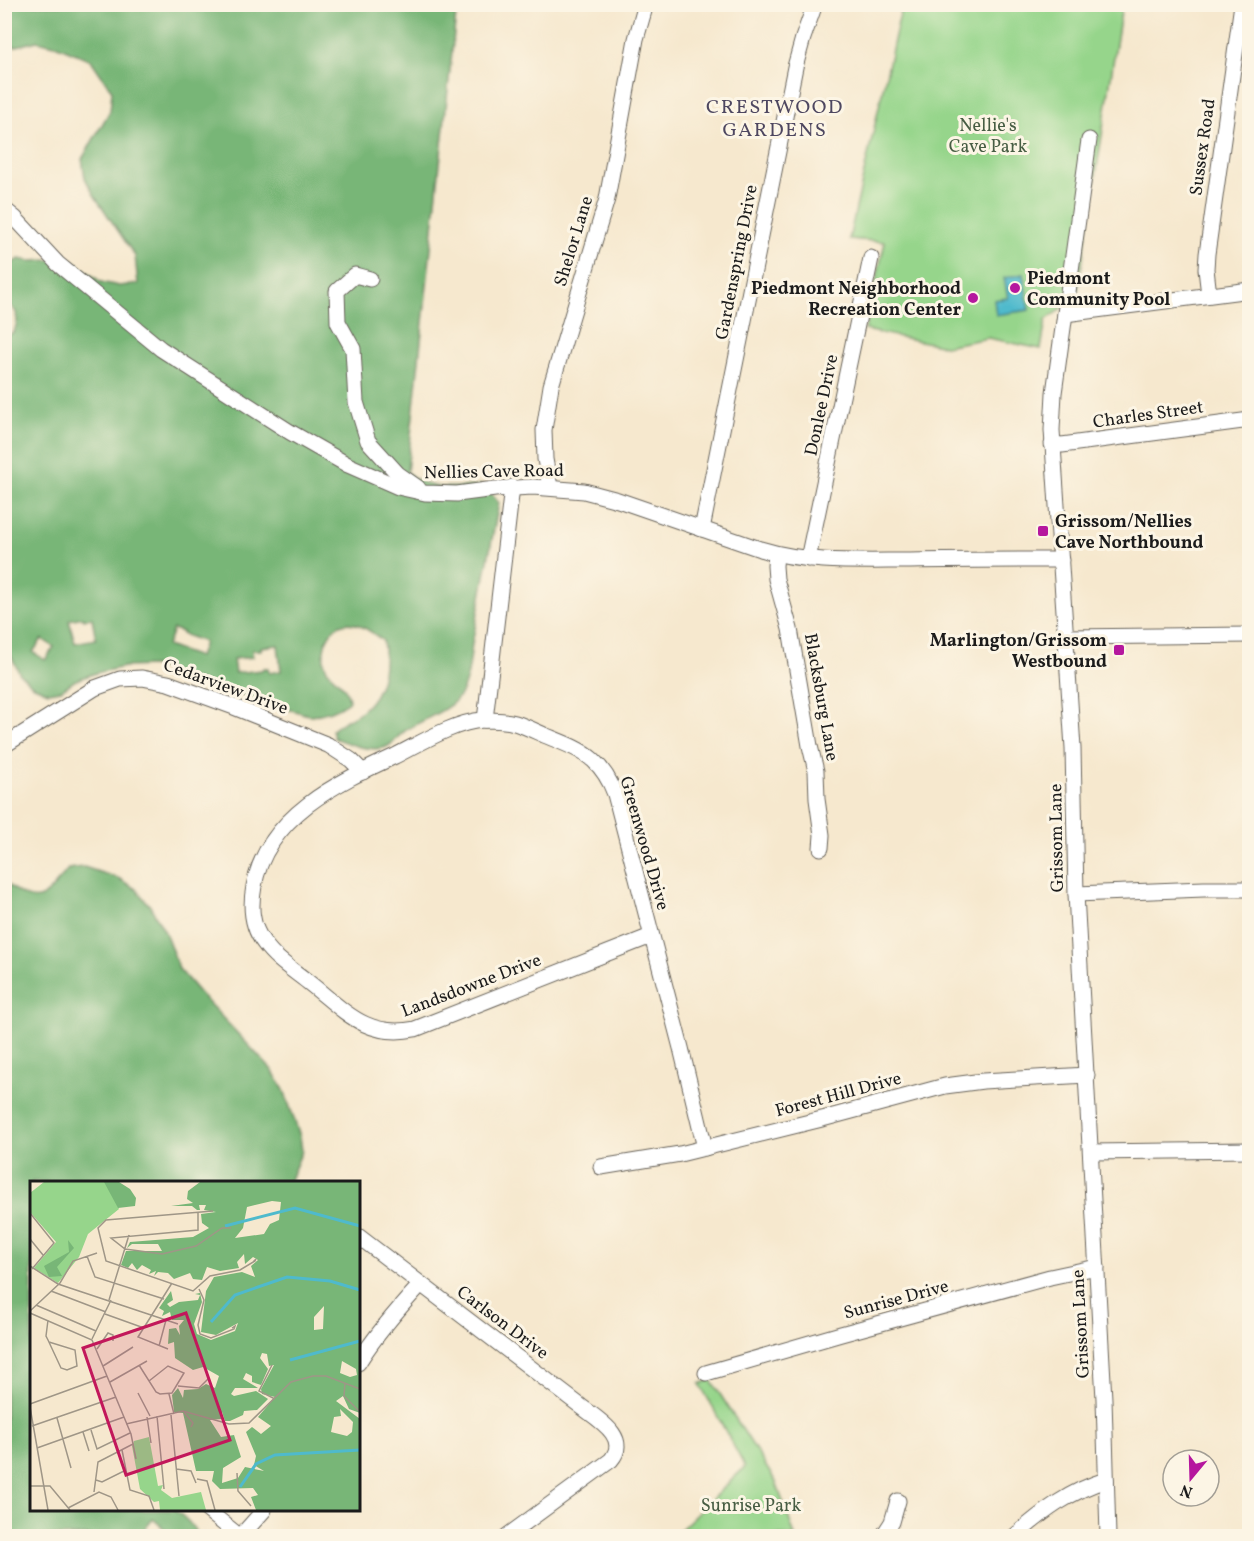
<svg xmlns="http://www.w3.org/2000/svg" width="1254" height="1541" font-family="Vollkorn,serif">
<style>
.green{fill:#96d58b;stroke:#597854;stroke-width:1.5}
.forest{fill:#78b677;stroke:#4a694a;stroke-width:1.5;fill-rule:evenodd}
.water{fill:#4fbacc;stroke:#366b74;stroke-width:1.5}
.lines{fill:none;stroke-linecap:round;stroke-linejoin:round}
.minor-casing{stroke:#68635a;stroke-width:17}
.minor{stroke:#fff;stroke-width:15}
.poi-dot{fill:#b5179e;stroke:#fcf5e5;stroke-width:2}
.labels{text-anchor:middle;stroke-width:6;stroke-linejoin:round;paint-order:stroke}
.park-label{font-size:18px;fill:#475d43;stroke:#fcf5e5}
.street-label{font-size:18px;fill:#1c1c1c;stroke:#fcf5e5}
.poi-label{font-size:18px;font-weight:bold;fill:#1c1c1c;stroke:#fcf5e5;text-anchor:start}
.neighbourhood-label{font-size:20px;letter-spacing:1.5px;fill:#4e4760;stroke:#fcf5e5}
.inset-river{fill:none;stroke:#4fbacc;stroke-width:3}
.inset-road{fill:none;stroke:#9f9687;stroke-width:1.5}
.view{fill:#c2185b;fill-opacity:0.15;stroke:#c2185b;stroke-width:3}
.inset-edge{fill:none;stroke:#1c1c1c;stroke-width:3}
</style>
<rect width="100%" height="100%" fill="#fcf5e5"/>
<filter id="ink" filterUnits="userSpaceOnUse"><feTurbulence type="fractalNoise" baseFrequency=".0167" numOctaves="2"/><feDisplacementMap in="SourceGraphic" scale="12" xChannelSelector="R" yChannelSelector="G"/><feConvolveMatrix kernelMatrix="1 2 1 2 8 2 1 2 1" color-interpolation-filters="sRGB"/></filter>
<filter id="wash" filterUnits="userSpaceOnUse"><feTurbulence type="fractalNoise" baseFrequency=".008" numOctaves="4" result="noise"/><feDisplacementMap in="SourceGraphic" scale="24" xChannelSelector="R" yChannelSelector="G"/><feGaussianBlur stdDeviation="1.35" result="paint"/><feColorMatrix in="noise" values="0 0 0 0 0 0 0 0 0 0 0 0 0 0 0 0 0 1.4 0 .05"/><feComposite in="paint" operator="in"/></filter>
<g filter="url(#wash)">
<rect width="100%" height="100%" fill="#f6e8ce"/>
<g class="green">
<polygon points="902,5 1122,5 1077,297 1046,320 1041,349 988,338 945,346 865,330 885,242 849,239"/>
<polygon points="711,1380 776,1482 795,1536 674,1536 745,1467 700,1384"/>
</g>
<g class="forest">
<path d="M5 5H457L407 472C428 493 457 487 484 485L499 503 472 644C470 660 469 678 461 693 454 709 419 721 405 731 397 736 393 746 383 748 366 751 350 744 334 738L332 730C341 721 351 719 360 712 382 694 387 668 383 641 375 635 365 626 355 624 332 619 322 642 324 661 326 678 347 680 349 701 338 709 324 715 310 715 304 714 296 711 290 710L154 666 124 667 96 673 76 680 61 690 48 692 32 685 20 674 4 642V337L14 332 17 322 16 312 5 300V269L8 265 19 259 30 261 71 259 101 282 119 286 138 284 135 256 94 195 85 178 82 159 110 111 112 91 91 60 55 45 37 41 5 49ZM83 617 84 619 92 618 96 639 75 643 69 620ZM173 629 182 632V634L204 642 199 657 167 646ZM42 639 54 647 45 660 33 652ZM278 645 281 671 269 673 268 668H263L262 670 235 673 233 659 253 657 252 650H261V647Z"/>
<path d="M84 867 118 878 136 889 150 906 165 932 179 969 203 997 272 1070 284 1090 300 1136 302 1151 289 1182H32V1510H175C185 1517 193 1525 198 1536H173L153 1519 140 1535V1536H5V882C39 912 45 897 68 869Z"/>
</g>
<polygon class="water" points="1023,274 1029,310 996,315 994,300 1008,298 1004,278"/>
</g>
<g filter="url(#ink)">
<g class="lines">
<defs>
<g id="minor">
<polyline points="1089,140 1054,393 1052,430 1073,748 1076,894 1104,1399 1108,1536"/>
<path d="M4 209 15 218 58 264 161 349 290 432 348 465 398 487 425 493 457 494 495 489 533 487 584 491 618 500 760 549C809 564 859 561 910 561 960 560 1011 560 1061 560"/>
<polyline points="370,279 355,275 337,291 338,322 353,349 356,402 368,441 398,474 418,488"/>
<polyline points="1209,295 1206,269 1207,254 1242,4"/>
<polyline points="1065,314 1250,290"/>
<polyline points="1052,444 1062,445 1250,420"/>
<polyline points="550,487 545,459 544,430 551,386 607,199 636,39 646,4"/>
<polyline points="702,529 795,67 803,38 815,4"/>
<polyline points="776,554 775,566 776,579 790,629 810,746 816,771 817,799 822,835 821,848"/>
<polyline points="808,559 871,258"/>
<polyline points="1066,637 1250,635"/>
<polyline points="485,720 512,487"/>
<polyline points="8,743 95,688 120,679 142,678 168,683 234,707 328,745 351,760 363,772"/>
<polyline points="1076,894 1204,889 1250,889"/>
<path d="M651 936 415 1029C366 1039 344 1010 308 982 293 970 275 959 264 943 251 926 250 907 254 886 267 816 337 783 395 756 421 743 454 722 483 720 494 720 505 720 515 723 525 726 535 731 544 735 561 742 579 748 593 760 603 769 610 781 615 794L681 1048 705 1148"/>
<polyline points="1091,1152 1250,1150"/>
<polyline points="601,1167 680,1154 826,1118 945,1086 983,1081 1087,1075"/>
<path d="M358 1236 578 1404C595 1418 631 1436 611 1460L507 1536"/>
<path d="M358 1363C376 1334 398 1309 421 1284"/>
<polyline points="706,1373 841,1334 1050,1277 1097,1267"/>
<polyline points="207,1510 239,1536"/>
<polyline points="241,1536 264,1510"/>
<polyline points="883,1536 892,1522 898,1501"/>
<path d="M1015 1536C1042 1512 1070 1491 1106 1480"/>
</g>
</defs>
<use href="#minor" class="minor-casing"/>
<use href="#minor" class="minor"/>
</g>
</g>
<g class="poi-dot">
<circle cx="1015" cy="288" r="6"/>
<circle cx="973" cy="298" r="6"/>
<rect x="1037" y="525" width="12" height="12" rx="3"/>
<rect x="1113" y="644" width="12" height="12" rx="3"/>
</g>
<g class="labels">
<g class="park-label">
<text x="988" y="131">Nellie's<tspan x="988" dy="21">Cave Park</tspan></text>
<text x="751" y="1511">Sunrise Park</text>
</g>
<g class="street-label">
<text transform="translate(1202 147) rotate(-82)" y="6">Sussex Road</text>
<text transform="translate(573 241) rotate(-73)" y="6">Shelor Lane</text>
<text transform="translate(736 262) rotate(-79)" y="6">Gardenspring Drive</text>
<text transform="translate(821 405) rotate(-78)" y="6">Donlee Drive</text>
<text transform="translate(1148 414) rotate(-8)" y="6">Charles Street</text>
<text transform="translate(494 471) rotate(-1)" y="6">Nellies Cave Road</text>
<text transform="translate(226 686) rotate(20)" y="6">Cedarview Drive</text>
<text transform="translate(822 697) rotate(80)" y="6">Blacksburg Lane</text>
<text transform="translate(1056 838) rotate(-91)" y="6">Grissom Lane</text>
<text transform="translate(645 843) rotate(74)" y="6">Greenwood Drive</text>
<text transform="translate(471 985) rotate(-21)" y="6">Landsdowne Drive</text>
<text transform="translate(838 1094) rotate(-15)" y="6">Forest Hill Drive</text>
<text transform="translate(896 1299) rotate(-15)" y="6">Sunrise Drive</text>
<text transform="translate(503 1322) rotate(37)" y="6">Carlson Drive</text>
<text transform="translate(1080 1324) rotate(-93)" y="6">Grissom Lane</text>
</g>
<g class="poi-label">
<text x="1027" y="284">Piedmont<tspan x="1027" dy="21">Community Pool</tspan></text>
<text x="961" y="294" text-anchor="end">Piedmont Neighborhood<tspan x="961" dy="21">Recreation Center</tspan></text>
<text x="1055" y="527">Grissom/Nellies<tspan x="1055" dy="21">Cave Northbound</tspan></text>
<text x="1107" y="646" text-anchor="end">Marlington/Grissom<tspan x="1107" dy="21">Westbound</tspan></text>
</g>
<g class="neighbourhood-label">
<text x="775" y="113">CRESTWOOD<tspan x="775" dy="23">GARDENS</tspan></text>
</g>
</g>
<g transform="translate(30 1181)">
<rect width="330" height="330" fill="#f6e8ce"/>
<path d="M14 1H76L89 28 58 53 49 76 28 102 4 87 26 61 0 31V12ZM119 256 128 305 133 304 131 309 142 317 171 311 176 329H130L129 320 124 321 110 308 102 265 104 260Z" fill="#96d58b"/>
<path d="M74 1H89L100 8 106 17 105 25 88 27ZM170 1H330V232L319 228 313 215 306 220 330 238V329H226L221 316 228 314 223 307 190 308 182 300 184 290H166L153 232 144 231 142 214 148 207 153 217 154 209 168 208 176 203 185 207 189 195 173 186 163 189 145 177 144 161 138 163 139 148 146 147 150 154 149 145 154 139H142L140 131 132 135 134 130 129 127 141 110 143 119 137 123 140 126 149 121 168 119 170 114 165 113 170 112 172 121 164 143 167 153 181 159 205 150 208 142 186 154 171 151 176 110 184 96 212 91 225 96 221 85 228 79 223 76 215 83 214 73 207 81 209 87 190 90 177 86 172 99 163 98 160 92 144 98 138 92 128 91 124 95 126 90 119 93 121 89 112 84 107 89 102 82 98 87 91 84 96 70H132L128 63H102L97 67 100 61 163 56 179 47 172 42 171 33 186 31 174 29 176 24H169L170 29H167L162 25H141L163 22 157 18 158 10ZM242 20 251 21 249 39 240 43 234 53 205 57 213 47 217 26ZM294 125 293 148 284 149V136ZM232 172 237 173 239 185 244 184 231 208 232 213 245 216 228 236 241 245 231 253 222 246 216 251 226 275 224 284 234 290 215 286 208 297 192 302 193 287 211 276 204 254 191 256 180 239 191 238 192 231 195 240H200L213 234 214 230 227 229 238 218 226 210 204 215 201 213 205 207H228L213 198 216 192 222 195V201L231 204 238 188 230 177ZM312 180 326 188 327 194 320 196 310 192ZM310 228 323 241 322 251 317 255 301 251 304 236 311 235ZM38 59 44 67 27 86 32 95 19 96 14 85 39 71Z" fill="#78b677" fill-rule="evenodd"/>
<path class="inset-river" d="M195 45 265 27 330 45M181 141 205 114 257 96 300 100 330 109M260 179 330 160M210 306 226 283 245 274 330 269"/>
<path class="inset-road" d="M183 30 76 39 68 47 76 80 163 110 180 95 210 89 225 80 226 78 223 81M0 32 24 62 2 88M168 32V49L81 57 95 68 132 73 166 65 192 47H201M0 58 13 74M57 75 65 96 134 118M0 85 28 103 148 143M169 108 174 119 168 144 170 153 181 157 204 148 205 145 202 147M21 110 76 131M79 119 99 54M6 124 66 150M0 130 30 102 43 80 67 72M0 132 62 159 101 253 106 278M75 133 114 147M18 139 16 155 18 159 31 187 37 189 47 185 45 169 19 161M62 158 81 119M129 165 136 139M67 168 78 152 83 154V160M138 168 108 156 142 102M109 184 114 192 126 211 130 213 142 212 154 192 138 185 119 200M242 184 229 210 245 218M73 185 103 166M80 201 117 180M315 202 314 215 330 231M148 205 169 207 178 198M108 212 120 235M139 213 144 233M0 223 77 195M0 226 18 329M154 231 163 242 161 246M141 234 149 315M127 235 134 308M117 236 121 262M27 237 41 287M96 243 153 230 199 243 219 242 261 201 283 195H296L330 208M2 245 86 216M61 249 67 268 100 252M53 251 59 270M7 267 94 236M92 269 100 309 119 315 124 329M146 288 161 290 166 302M207 292 208 310 221 325M167 298 177 300 185 329M66 299 72 301 96 289M0 305H20L40 329M64 311 68 281 103 263M38 327 69 311 81 316 88 329"/>
<path class="view" d="M156 132 200 259 96 294 53 167Z"/>
<rect width="330" height="330" class="inset-edge"/>
</g>
<rect width="1254" height="1541" fill="none" stroke="#fcf5e5" stroke-width="24"/>
<g transform="translate(1191 1478) rotate(199)"><circle r="28" fill="#fcf5e5" stroke="#a29e95" stroke-width="1.5"/>
<path d="M0-4.5L10 22L0 15L-10 22Z" fill="#b5179e"/>
<text y="-9" font-size="16" font-weight="bold" text-anchor="middle" fill="#1c1c1c">N</text>
</g>
</svg>
